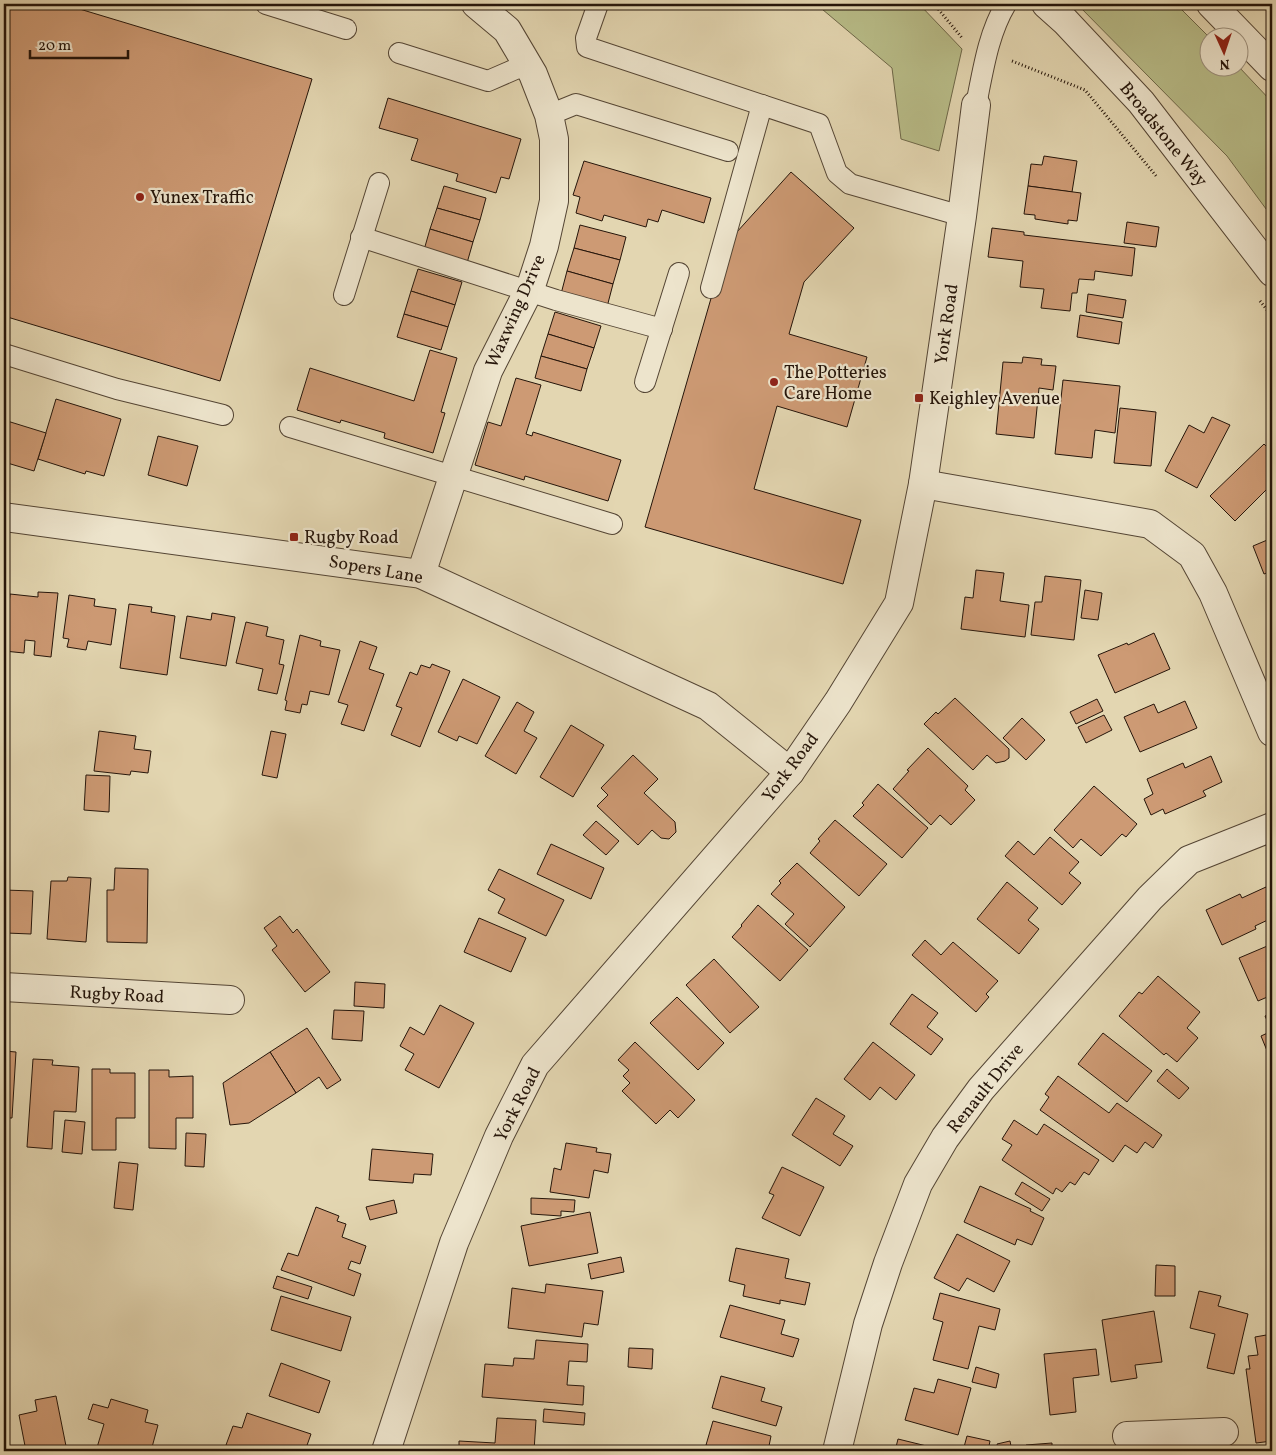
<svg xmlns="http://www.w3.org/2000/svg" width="1276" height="1455" font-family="Vollkorn,serif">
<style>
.green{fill:#b8bc88;stroke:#6e6849}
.building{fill:#cd9a74;stroke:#25150a}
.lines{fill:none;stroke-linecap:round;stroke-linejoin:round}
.service-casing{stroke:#544534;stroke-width:22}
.minor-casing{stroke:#544534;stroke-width:30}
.tertiary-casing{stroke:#544534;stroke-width:30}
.path{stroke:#25150a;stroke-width:3;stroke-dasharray:1 2.5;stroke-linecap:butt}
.service{stroke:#ede4cc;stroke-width:20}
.minor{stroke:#ede4cc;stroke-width:28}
.tertiary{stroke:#ede4cc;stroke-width:28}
.poi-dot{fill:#8f2418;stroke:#ede4cc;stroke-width:2}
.labels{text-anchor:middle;stroke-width:4.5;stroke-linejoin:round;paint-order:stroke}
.street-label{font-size:18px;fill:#25150a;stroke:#ede4cc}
.poi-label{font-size:18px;fill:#25150a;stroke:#ede4cc;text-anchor:start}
</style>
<rect width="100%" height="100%" fill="#e3d6b1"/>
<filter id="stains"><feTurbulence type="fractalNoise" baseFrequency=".004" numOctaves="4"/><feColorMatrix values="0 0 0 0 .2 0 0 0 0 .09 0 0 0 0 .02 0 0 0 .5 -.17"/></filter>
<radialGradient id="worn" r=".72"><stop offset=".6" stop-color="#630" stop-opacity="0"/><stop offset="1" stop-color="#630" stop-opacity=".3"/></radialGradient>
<g class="green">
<polygon points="816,4 919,4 962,49 939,151 901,139 892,68"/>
<polygon points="1077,4 1176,4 1209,37 1208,68 1239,67 1272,102 1272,217 1227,156"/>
</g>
<g class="building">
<polygon points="4,4 63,4 312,79 220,381 4,316"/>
<polygon points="388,98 521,139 509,179 501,177 496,193 456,181 458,174 411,160 418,139 379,128"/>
<polygon points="1044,156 1077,161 1072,192 1028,186 1031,164 1042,165"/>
<polygon points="584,161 711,198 704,223 662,210 658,222 648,219 646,227 604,215 602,221 576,213 580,197 573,195"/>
<polygon points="791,172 854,228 804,282 789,334 867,357 847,427 777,406 754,489 861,520 843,584 645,527 727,243"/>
<polygon points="444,186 486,198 480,220 437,208"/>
<polygon points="1028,186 1081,193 1077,221 1068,220 1068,224 1035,219 1035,215 1024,214"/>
<polygon points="437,208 480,220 473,242 430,229"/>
<polygon points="1127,222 1159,227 1156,247 1124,243"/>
<polygon points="580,225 626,237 620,260 574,248"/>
<polygon points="992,228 1024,232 1024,235 1135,248 1132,276 1095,271 1094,280 1079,279 1077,293 1072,293 1070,311 1041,308 1044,289 1020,287 1023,261 988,257"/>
<polygon points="430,229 473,242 467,263 424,250"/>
<polygon points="574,248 620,260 613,284 567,271"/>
<polygon points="418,269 462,282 455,305 411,291"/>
<polygon points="567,271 613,284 607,307 561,294"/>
<polygon points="411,291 455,305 448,327 404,314"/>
<polygon points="1088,294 1126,300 1123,318 1086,312"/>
<polygon points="555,312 601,326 594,348 548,334"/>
<polygon points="404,314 448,327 441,350 397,337"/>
<polygon points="1080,315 1122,322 1119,344 1077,337"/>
<polygon points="548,334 594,348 587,369 541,356"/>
<polygon points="430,350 457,358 441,412 445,413 433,453 384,438 385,433 341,420 340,423 297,410 310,368 414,401"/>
<polygon points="541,356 587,369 581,391 535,378"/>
<polygon points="1023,357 1042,359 1041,365 1056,366 1053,390 1039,388 1034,438 996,434 1003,362 1022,363"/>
<polygon points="516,378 541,385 526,434 532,436 533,432 621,460 608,501 525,476 524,480 475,465 488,422 501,426"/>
<polygon points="1063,380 1120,386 1115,433 1095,430 1092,458 1055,454"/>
<polygon points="56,399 121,419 104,476 86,471 85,474 38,459"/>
<polygon points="1120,408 1156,412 1151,466 1114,463"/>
<polygon points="1212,417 1230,425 1197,488 1165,471 1189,425 1204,433"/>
<polygon points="4,420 46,433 34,471 4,462"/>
<polygon points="158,436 198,446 187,486 148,475"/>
<polygon points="1264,444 1272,452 1272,484 1235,521 1210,496"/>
<polygon points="1272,538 1272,571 1264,574 1253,546"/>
<polygon points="976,570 1004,573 1000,601 1029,605 1025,637 961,629 965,597 973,598"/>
<polygon points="1045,576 1081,580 1074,640 1031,635 1035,602 1042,602"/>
<polygon points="1085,590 1102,593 1098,620 1081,618"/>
<polygon points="38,592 58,593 51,657 34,655 35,641 25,640 24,653 4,651 10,594 38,597"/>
<polygon points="69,595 95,599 94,606 116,609 111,645 88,641 86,650 67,647 69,639 63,638"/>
<polygon points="129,604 152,607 151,612 175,616 167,675 120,668"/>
<polygon points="212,613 235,617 226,666 180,658 187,616 211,620"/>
<polygon points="246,622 268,627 266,636 284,640 279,664 284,665 277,694 258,690 263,669 236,663"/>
<polygon points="1154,633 1170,669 1115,693 1098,655 1127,643 1128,645"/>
<polygon points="300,635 321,641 320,646 340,650 329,695 310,691 307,705 302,704 300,713 285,710 287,701 285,700"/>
<polygon points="360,641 377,647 369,669 384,674 364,731 341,724 348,705 338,702"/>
<polygon points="432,664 450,671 420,747 391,735 402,708 396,706 410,672 417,675 421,665 430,668"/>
<polygon points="463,679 500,697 477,744 459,736 457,741 438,732"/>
<polygon points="955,698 1009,749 1009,758 1005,761 996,763 987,755 973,770 924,724 936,712 938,714"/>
<polygon points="1097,699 1103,711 1076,724 1070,712"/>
<polygon points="1185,701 1197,728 1140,752 1124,717 1154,704 1158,713"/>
<polygon points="517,702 534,712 524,731 537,738 516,774 485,756"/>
<polygon points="1104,715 1112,730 1086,743 1078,727"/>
<polygon points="1022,718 1045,740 1026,760 1003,738"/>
<polygon points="571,725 604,745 573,797 540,777"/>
<polygon points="99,731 136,736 134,749 151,751 148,773 131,771 130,775 94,771"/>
<polygon points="271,731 286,734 277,778 262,775"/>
<polygon points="928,748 968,786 965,790 975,800 951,825 940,815 931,825 893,789 909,771 907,770"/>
<polygon points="633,755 658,779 644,793 675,822 676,832 669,839 661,838 652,830 638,845 597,806 608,795 601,788"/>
<polygon points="1211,756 1222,782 1203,791 1206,796 1165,814 1163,809 1151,815 1144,799 1153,794 1147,779 1183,763 1185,768"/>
<polygon points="86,775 110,776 109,812 84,810"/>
<polygon points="878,784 928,828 902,858 853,816 864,805 862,803"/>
<polygon points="1094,786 1137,824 1126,837 1122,834 1101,856 1081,839 1073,848 1054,830"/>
<polygon points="835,820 887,864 859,896 810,853 820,841 818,839"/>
<polygon points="596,821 619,841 606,855 583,835"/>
<polygon points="1050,837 1079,862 1069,873 1081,883 1062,905 1005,856 1018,841 1034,855"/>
<polygon points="551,844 604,868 591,899 537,874"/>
<polygon points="797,863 845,907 810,947 785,924 794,914 771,894 781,883 779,881"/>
<polygon points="115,868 148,869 147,943 107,942 107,890 114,890"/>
<polygon points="499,869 564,900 546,936 498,913 505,899 488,890"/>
<polygon points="68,877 91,878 86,942 47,939 51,881 67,881"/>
<polygon points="1007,882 1038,908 1028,920 1039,929 1019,954 977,919"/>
<polygon points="1266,887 1272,900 1272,918 1255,926 1256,929 1222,945 1206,910 1240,894 1242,898"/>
<polygon points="4,890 33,891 31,934 6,933 6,938 4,938"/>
<polygon points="758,905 808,950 780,981 732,937 742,926 741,925"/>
<polygon points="280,916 293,933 297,929 330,972 305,992 272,950 277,946 264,928"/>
<polygon points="479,918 526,938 511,972 464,952"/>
<polygon points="925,940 941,955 953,942 998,981 986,994 989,997 976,1012 912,955"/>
<polygon points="1272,944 1272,995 1258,1001 1239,958"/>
<polygon points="714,959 759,1007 730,1033 686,985"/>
<polygon points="1158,976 1200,1012 1187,1028 1198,1038 1177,1062 1166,1053 1164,1055 1119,1016 1139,992 1142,994"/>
<polygon points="355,982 385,984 384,1008 354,1006"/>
<polygon points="912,994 938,1013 927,1027 943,1039 931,1055 890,1024"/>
<polygon points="677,997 724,1043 698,1070 650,1023"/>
<polygon points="440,1005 474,1023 439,1088 405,1070 414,1054 400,1046 410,1027 424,1035"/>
<polygon points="334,1010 364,1011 362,1041 332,1039"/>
<polygon points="1272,1013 1272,1058 1270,1058 1261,1036 1272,1031 1265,1016"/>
<polygon points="307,1028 341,1080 327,1089 319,1077 296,1093 270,1052"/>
<polygon points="1103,1033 1152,1071 1127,1102 1078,1064"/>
<polygon points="635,1042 695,1100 678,1118 670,1110 656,1124 622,1091 630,1083 623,1076 629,1070 618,1060"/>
<polygon points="873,1042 915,1075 896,1100 880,1087 870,1100 844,1079"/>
<polygon points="4,1051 16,1052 12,1118 7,1118 5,1146"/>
<polygon points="270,1052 296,1093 249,1123 230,1125 223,1083"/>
<polygon points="33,1059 53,1060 52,1065 79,1067 76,1112 54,1111 52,1149 27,1147"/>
<polygon points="92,1069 110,1069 110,1073 135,1073 135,1118 116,1118 116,1150 92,1150"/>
<polygon points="1167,1069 1189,1088 1179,1099 1157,1081"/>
<polygon points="149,1070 169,1070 169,1077 193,1076 193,1118 176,1118 176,1149 149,1148"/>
<polygon points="1058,1076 1109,1113 1117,1103 1162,1135 1153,1148 1145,1142 1137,1153 1125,1145 1113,1162 1040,1110 1049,1097 1045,1094"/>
<polygon points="816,1098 845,1116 833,1134 853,1146 840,1166 792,1135"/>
<polygon points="65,1120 85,1122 82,1154 62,1152"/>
<polygon points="1014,1120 1037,1135 1044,1124 1099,1160 1089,1175 1084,1172 1075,1185 1070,1182 1062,1192 1056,1188 1053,1194 1002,1160 1012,1145 1002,1139"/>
<polygon points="186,1133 206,1134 204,1167 185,1166"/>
<polygon points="566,1143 597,1148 596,1152 611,1154 608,1173 594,1170 589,1198 550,1192 554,1168 561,1170"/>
<polygon points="372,1149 433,1154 431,1175 414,1174 413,1183 369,1180"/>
<polygon points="119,1162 138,1164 133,1210 114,1208"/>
<polygon points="782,1167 824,1187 800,1236 762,1218 774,1195 769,1193"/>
<polygon points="1022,1182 1050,1199 1042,1211 1015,1194"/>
<polygon points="980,1186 1031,1209 1030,1211 1044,1218 1032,1245 1017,1239 1015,1245 964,1222"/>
<polygon points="531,1198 575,1200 574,1212 561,1211 561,1216 531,1214"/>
<polygon points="394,1200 397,1213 370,1220 366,1207"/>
<polygon points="316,1207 339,1216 337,1221 346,1224 342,1237 366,1246 360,1264 351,1261 348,1269 361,1274 354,1296 281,1270 288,1253 298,1256"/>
<polygon points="590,1212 598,1253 529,1266 521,1226"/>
<polygon points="957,1234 1010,1261 994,1292 967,1278 959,1291 934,1278"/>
<polygon points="736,1248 789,1259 785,1278 810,1283 805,1305 780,1300 780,1304 743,1296 745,1285 729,1281"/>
<polygon points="621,1257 624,1272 591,1279 588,1264"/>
<polygon points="1156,1265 1175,1266 1175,1296 1155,1296"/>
<polygon points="277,1276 312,1287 308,1299 273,1288"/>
<polygon points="546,1284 603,1291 598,1325 584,1323 582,1337 508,1328 512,1288 545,1293"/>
<polygon points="1199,1291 1221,1296 1218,1306 1248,1314 1234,1374 1207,1368 1215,1334 1190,1328"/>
<polygon points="940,1293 1000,1309 995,1330 979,1326 968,1369 933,1360 943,1322 933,1319"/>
<polygon points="281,1296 351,1317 341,1351 271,1330"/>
<polygon points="730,1305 785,1320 781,1334 799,1339 793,1357 720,1337"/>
<polygon points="1154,1311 1162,1362 1135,1365 1137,1378 1111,1382 1102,1320"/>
<polygon points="1272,1334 1272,1441 1256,1443 1246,1369 1250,1369 1248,1356 1258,1355 1255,1337"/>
<polygon points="536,1340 588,1344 587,1362 569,1361 567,1385 584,1386 583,1405 482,1397 485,1364 513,1366 514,1358 534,1359"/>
<polygon points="629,1348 653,1349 652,1369 628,1367"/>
<polygon points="1096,1349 1099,1375 1073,1378 1076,1412 1050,1415 1044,1354"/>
<polygon points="281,1363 330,1381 319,1413 269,1396"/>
<polygon points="976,1367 999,1374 996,1388 972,1382"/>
<polygon points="721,1376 765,1388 761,1401 782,1407 776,1426 712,1408"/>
<polygon points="938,1379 971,1388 958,1435 905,1420 914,1388 934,1393"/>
<polygon points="56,1396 67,1451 26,1451 19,1415 37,1411 35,1400"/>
<polygon points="111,1399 148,1410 145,1422 158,1425 151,1451 123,1451 117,1450 117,1451 96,1451 104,1424 88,1419 93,1404 108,1408"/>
<polygon points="544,1409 585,1413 584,1425 543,1422"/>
<polygon points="247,1413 311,1434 305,1451 245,1451 226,1445 233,1426 242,1428"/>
<polygon points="497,1418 536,1420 534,1451 459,1451 459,1441 495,1443"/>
<polygon points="713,1421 771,1436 768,1451 757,1449 756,1451 724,1451 724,1450 706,1445"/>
<polygon points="967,1436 990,1441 988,1451 980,1451 964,1447"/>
<polygon points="898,1439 947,1451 895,1451"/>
<polygon points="1010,1441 1012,1451 999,1451 997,1444"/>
<polygon points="1052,1443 1052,1451 1027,1451 1026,1445"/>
</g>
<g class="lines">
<defs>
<g id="service">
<polyline points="266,4 346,29"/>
<polyline points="598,4 586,38 587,47 819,124 837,173 850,184 962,216"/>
<polyline points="399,53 488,81 527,64"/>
<path d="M976 105C983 71 988 34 1006 4"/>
<polyline points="549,115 576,104 728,151"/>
<polyline points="361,237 556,300 662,329"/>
<polyline points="711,288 762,105"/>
<polyline points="344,295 379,183"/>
<polyline points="4,354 117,389 223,415"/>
<polyline points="645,382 679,273"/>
<polyline points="290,427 612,524"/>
</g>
<g id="minor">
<polyline points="1211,4 1272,67"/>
<polyline points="923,484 1150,524 1192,555 1213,593 1272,732"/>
<polyline points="4,517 421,574 708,706 790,772"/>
<polyline points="421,574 488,371 531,286 544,246 554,201 554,139 549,115 533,74 507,30 476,4"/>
<polyline points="4,987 230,1000"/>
<polyline points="1127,1436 1224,1432"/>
<polyline points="386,1451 454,1243 499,1136 535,1065 790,772 838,702 899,603 923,484 962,216 976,105"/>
<polyline points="837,1451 868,1324 888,1263 918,1184 945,1138 981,1089 1150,898 1189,860 1272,827"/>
</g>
<polyline id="tertiary" points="1046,4 1065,21 1141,102 1272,272"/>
</defs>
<use href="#service" class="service-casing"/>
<use href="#minor" class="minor-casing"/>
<use href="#tertiary" class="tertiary-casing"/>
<g class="path">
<polyline points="934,4 963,39"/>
<polyline points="1012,61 1085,90 1157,177"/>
<polyline points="1260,301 1272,316"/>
</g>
<use href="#service" class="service"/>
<use href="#minor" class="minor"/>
<use href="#tertiary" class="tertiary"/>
</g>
<g class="poi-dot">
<circle cx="140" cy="197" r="5"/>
<circle cx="774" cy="382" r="5"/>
<rect x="914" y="393" width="10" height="10" rx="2.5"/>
<rect x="289" y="532" width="10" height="10" rx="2.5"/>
</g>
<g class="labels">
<g class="street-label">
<text transform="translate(1164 134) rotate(51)" y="6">Broadstone Way</text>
<text transform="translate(515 311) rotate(-66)" y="6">Waxwing Drive</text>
<text transform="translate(946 324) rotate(-82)" y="6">York Road</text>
<text transform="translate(376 569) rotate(10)" y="6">Sopers Lane</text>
<text transform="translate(790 767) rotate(-53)" y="6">York Road</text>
<text transform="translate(117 994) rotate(3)" y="6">Rugby Road</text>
<text transform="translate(985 1088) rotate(-51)" y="6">Renault Drive</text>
<text transform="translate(517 1104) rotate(-63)" y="6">York Road</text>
</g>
<g class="poi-label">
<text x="150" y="203">Yunex Traffic</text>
<text x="784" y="378">The Potteries<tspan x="784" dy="21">Care Home</tspan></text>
<text x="929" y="404">Keighley Avenue</text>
<text x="304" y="543">Rugby Road</text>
</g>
</g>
<rect width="1276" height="1455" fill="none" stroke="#e3d6b1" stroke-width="20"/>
<rect x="5" y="5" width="1266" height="1445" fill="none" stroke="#25150a" stroke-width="2.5"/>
<rect x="10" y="10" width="1256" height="1435" fill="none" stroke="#25150a"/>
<g transform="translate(1224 52) rotate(177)"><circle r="24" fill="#ede4cc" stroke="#9d917e"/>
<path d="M0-4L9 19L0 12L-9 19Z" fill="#8f2418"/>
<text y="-8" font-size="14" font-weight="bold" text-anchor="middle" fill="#25150a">N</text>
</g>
<path d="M30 50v8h98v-8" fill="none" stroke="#25150a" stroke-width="2.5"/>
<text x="38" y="50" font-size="15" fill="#25150a" stroke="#ede4cc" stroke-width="4" paint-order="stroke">20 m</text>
<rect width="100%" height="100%" filter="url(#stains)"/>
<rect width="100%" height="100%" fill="url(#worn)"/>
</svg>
